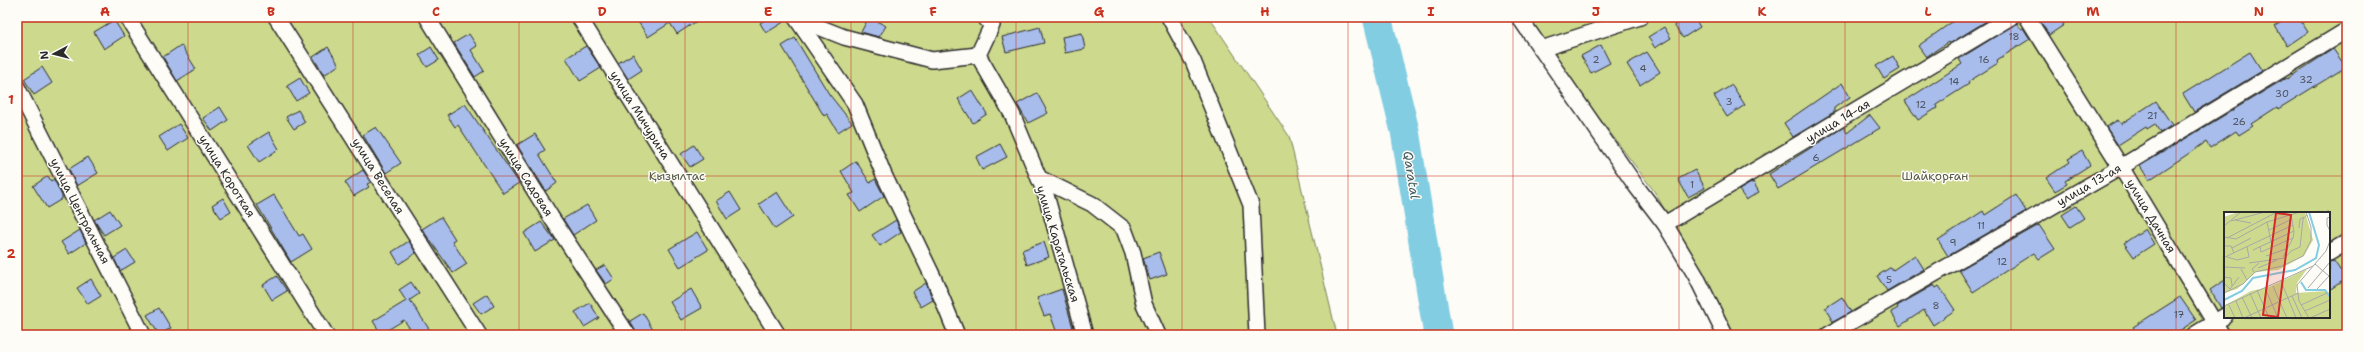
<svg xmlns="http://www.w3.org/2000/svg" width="2364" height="352" font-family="'Shantell Sans',sans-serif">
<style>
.green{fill:#cdda8d;stroke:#7c825c;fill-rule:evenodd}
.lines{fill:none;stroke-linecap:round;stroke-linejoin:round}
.river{stroke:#82cde2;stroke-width:29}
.building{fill:#a8bdeb;stroke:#2b2b2b}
.minor-casing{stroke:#2b2b2b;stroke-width:18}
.minor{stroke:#fdfcf7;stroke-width:15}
.grid{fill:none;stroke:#c8321e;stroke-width:1;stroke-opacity:0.55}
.labels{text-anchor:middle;stroke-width:3;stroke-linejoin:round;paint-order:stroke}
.number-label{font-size:10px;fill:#4a505b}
.street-label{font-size:12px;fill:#2b2b2b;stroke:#fdfcf7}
.park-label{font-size:12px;fill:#545744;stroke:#fdfcf7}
.water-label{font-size:13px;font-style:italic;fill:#455c62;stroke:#fdfcf7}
.inset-river{fill:none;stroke:#82cde2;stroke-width:2}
.inset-road{fill:none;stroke:#a9a8a5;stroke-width:1}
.view{fill:#d62828;fill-opacity:0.15;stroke:#d62828;stroke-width:2}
.inset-edge{fill:none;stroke:#2b2b2b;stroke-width:2}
.neatline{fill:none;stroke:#c8321e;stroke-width:1.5}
.grid-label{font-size:13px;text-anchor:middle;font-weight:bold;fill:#c8321e}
</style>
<rect width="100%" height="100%" fill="#fdfcf7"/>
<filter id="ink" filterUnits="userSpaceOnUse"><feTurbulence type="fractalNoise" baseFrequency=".025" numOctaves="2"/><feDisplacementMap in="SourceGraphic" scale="8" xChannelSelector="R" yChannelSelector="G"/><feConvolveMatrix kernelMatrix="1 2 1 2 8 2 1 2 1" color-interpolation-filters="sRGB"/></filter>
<g filter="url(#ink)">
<g class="green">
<polygon points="17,17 1209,17 1289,136 1337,335 17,335"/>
<path d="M1523 17H2347V335H1727L1713 295 1654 191ZM2225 213H2329V317H2225Z"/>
</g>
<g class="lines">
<polyline class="river" points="1377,17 1405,131 1438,335"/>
</g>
<g class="building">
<polygon points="635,17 703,17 677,34 670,23 648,37"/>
<polygon points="769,17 787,17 787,20 766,33 760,23"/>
<polygon points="869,17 886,26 879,37 861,32"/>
<polygon points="1686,17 1694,17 1700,27 1683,38 1674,25"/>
<polygon points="1959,17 1993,17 1949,44 1948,42 1926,57 1918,46"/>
<polygon points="2041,17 2059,17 2064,25 2049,35 2038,18"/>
<polygon points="2289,17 2298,17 2308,32 2287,46 2275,26"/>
<polygon points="114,20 124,36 104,49 94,32"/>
<polygon points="2017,23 2021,29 2023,28 2030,39 1997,60 1998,63 1968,82 1969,84 1936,105 1937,108 1918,120 1905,101 1962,64 1959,59"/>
<polygon points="1040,27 1044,43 1006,52 1002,37"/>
<polygon points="1664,27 1671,38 1655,48 1648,37"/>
<polygon points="1082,33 1085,49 1065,53 1062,37"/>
<polygon points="469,34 477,46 471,50 484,71 475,77 454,43"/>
<polygon points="795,38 829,94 852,123 838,132 827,114 824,116 782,46"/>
<polygon points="181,45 196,69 177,81 163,57"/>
<polygon points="1601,45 1610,63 1591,73 1581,56"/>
<polygon points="586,46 601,68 580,81 566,58"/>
<polygon points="328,47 339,65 324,75 313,57"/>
<polygon points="431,47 439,60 427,67 419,55"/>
<polygon points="2333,49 2346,67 2278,109 2277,107 2251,124 2253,126 2239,135 2236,131 2210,148 2206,142 2149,180 2140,166 2286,78 2287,79"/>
<polygon points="1647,52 1660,72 1640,85 1627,64"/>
<polygon points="2250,52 2262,71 2194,112 2183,94"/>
<polygon points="633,54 642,70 628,79 618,63"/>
<polygon points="1893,56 1900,69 1884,79 1876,66"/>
<polygon points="42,67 52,83 34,95 24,79"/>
<polygon points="300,78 309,93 296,101 287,86"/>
<polygon points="1842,83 1850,97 1834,108 1834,112 1793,137 1784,123"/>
<polygon points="1732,85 1745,105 1727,117 1714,96"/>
<polygon points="972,90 987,114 973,123 958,99"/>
<polygon points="1037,93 1048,113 1028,123 1017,104"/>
<polygon points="2156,101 2172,125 2160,133 2155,124 2147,129 2146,127 2118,145 2106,127 2118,120 2121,124"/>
<polygon points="465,104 519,183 503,193 458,125 455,127 447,115"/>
<polygon points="220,107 228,120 212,131 203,118"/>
<polygon points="298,110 305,122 294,129 286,117"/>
<polygon points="1870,115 1880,128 1778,189 1769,174 1844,127 1847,133"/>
<polygon points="179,124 188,138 168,151 159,137"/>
<polygon points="376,127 401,163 386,173 363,135"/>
<polygon points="269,132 279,149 259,162 248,145"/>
<polygon points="535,134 545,150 539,154 557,183 546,191 517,145"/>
<polygon points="1000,144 1007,157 982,170 976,157"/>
<polygon points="694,145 703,159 690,167 681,154"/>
<polygon points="2082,151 2090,165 2065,181 2067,184 2055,191 2046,178 2070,162 2068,159"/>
<polygon points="88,157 98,173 77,186 69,169"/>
<polygon points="856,161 870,183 875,179 884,196 860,212 849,195 854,193 841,171"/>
<polygon points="363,170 371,182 367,184 369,187 354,196 345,182"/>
<polygon points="1695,170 1705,188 1688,197 1678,179"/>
<polygon points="48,176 51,181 54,179 62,196 62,199 47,208 33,186"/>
<polygon points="1753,182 1759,192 1746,200 1739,190"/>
<polygon points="730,192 741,210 727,219 716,201"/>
<polygon points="777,192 793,217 775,229 759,204"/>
<polygon points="274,195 299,236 303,234 312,249 291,262 257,205"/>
<polygon points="2016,195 2026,211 1948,256 1938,240 1983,211 1985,215"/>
<polygon points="223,198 231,212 221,218 212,205"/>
<polygon points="587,205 596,220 573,235 563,219"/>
<polygon points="2076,206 2084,218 2070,227 2062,215"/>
<polygon points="110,210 120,225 104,235 94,220"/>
<polygon points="441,217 455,239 452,241 467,264 453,273 422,229"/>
<polygon points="896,220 901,232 880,246 872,235"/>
<polygon points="541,222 555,240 535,252 524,233"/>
<polygon points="2039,225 2055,249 2039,259 2034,253 1973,292 1959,270"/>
<polygon points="2145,229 2154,244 2134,257 2124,243"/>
<polygon points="80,230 86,243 69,254 61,242"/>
<polygon points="697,232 708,250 680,267 669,249"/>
<polygon points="409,241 416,253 399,264 392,252"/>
<polygon points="1044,242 1049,257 1027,265 1022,250"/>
<polygon points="127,250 135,262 120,271 114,258"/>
<polygon points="1159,252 1167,274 1150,280 1143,258"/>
<polygon points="1915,255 1924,269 1887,291 1877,276 1891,267 1893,270"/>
<polygon points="2334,261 2346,279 2329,290 2329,262"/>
<polygon points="605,265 614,279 606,284 596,270"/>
<polygon points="277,276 287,291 272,300 263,285"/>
<polygon points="91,279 101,296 88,304 77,288"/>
<polygon points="2225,280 2225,307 2221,308 2210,290"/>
<polygon points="411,282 419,294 410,300 433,335 414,335 404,320 381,334 373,321 406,301 399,290"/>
<polygon points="926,283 933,300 921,307 912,292"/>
<polygon points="1934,285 1936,288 1939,286 1955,310 1933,325 1924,310 1900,326 1891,312 1898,308 1897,306"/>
<polygon points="691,289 702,308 681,320 670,302"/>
<polygon points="1062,289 1073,328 1057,333 1050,314 1044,316 1037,298"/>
<polygon points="487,294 494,306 481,314 473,303"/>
<polygon points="1842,297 1851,312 1833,322 1825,308"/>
<polygon points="2180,297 2196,320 2173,335 2138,335 2133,327"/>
<polygon points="590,303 599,318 584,327 575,312"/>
<polygon points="159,308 171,328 159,335 147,315"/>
<polygon points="643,313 656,335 637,335 630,321"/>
</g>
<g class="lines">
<defs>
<g id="minor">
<polyline points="127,17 326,335"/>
<polyline points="276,17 479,335"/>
<polyline points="427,17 551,217 628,335"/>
<polyline points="579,17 778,335"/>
<polyline points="984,17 992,25 978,55 1012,114 1046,195 1085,335"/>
<polyline points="1169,17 1193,61 1251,205 1257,335"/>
<polyline points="1519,17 1636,186 1665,224 1696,276 1725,335"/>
<polyline points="2027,17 2121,167 2222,335"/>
<polyline points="796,18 855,104 884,175 934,279 957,335"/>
<polyline points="796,18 844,37 932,60 978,55"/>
<polyline points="1541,49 1640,17"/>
<polyline points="17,87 143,335"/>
<polyline points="1039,178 1092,204 1124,229 1133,253 1144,304 1158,335"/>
<polyline points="1665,224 2011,17"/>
<polyline points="2329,253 2347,242"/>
<polyline points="1828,335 2121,167 2347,30"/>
<polyline points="2194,335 2225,316"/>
</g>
</defs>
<use href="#minor" class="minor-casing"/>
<use href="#minor" class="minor"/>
</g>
</g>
<path class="grid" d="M188 17V335M353 17V335M519 17V335M685 17V335M851 17V335M1016 17V335M1182 17V335M1348 17V335M1513 17V335M1679 17V335M1845 17V335M2011 17V335M2176 17V335M17 176H2347"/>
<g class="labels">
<g class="number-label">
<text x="2014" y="40">18</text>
<text x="1596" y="63">2</text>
<text x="1984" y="63">16</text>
<text x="1643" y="72">4</text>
<text x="2306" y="83">32</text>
<text x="1954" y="85">14</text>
<text x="2282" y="97">30</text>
<text x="1729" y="105">3</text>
<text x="1921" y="108">12</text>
<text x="2152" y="119">21</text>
<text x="2239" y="125">26</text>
<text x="1816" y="161">6</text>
<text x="1692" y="188">1</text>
<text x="1981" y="229">11</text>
<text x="1953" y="246">9</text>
<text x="2002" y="265">12</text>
<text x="1889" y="283">5</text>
<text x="1936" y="309">8</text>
<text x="2179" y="318">17</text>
</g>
<g class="street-label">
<text transform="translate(640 115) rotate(58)" y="4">улица Мичурина</text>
<text transform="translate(1838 121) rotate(-31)" y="4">улица 14-ая</text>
<text transform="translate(227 176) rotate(58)" y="4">улица Короткая</text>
<text transform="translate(378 176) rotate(58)" y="4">улица Веселая</text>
<text transform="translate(526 177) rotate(58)" y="4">улица Садовая</text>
<text transform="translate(2089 185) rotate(-30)" y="4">улица 13-ая</text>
<text transform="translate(80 211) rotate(63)" y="4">улица Центральная</text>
<text transform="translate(2151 216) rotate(59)" y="4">улица Дачная</text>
<text transform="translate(1058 244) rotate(73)" y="4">улица Каратальская</text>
</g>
<g class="park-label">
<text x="677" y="180">Қызылтас</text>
<text x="1935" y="180">Шайқорған</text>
</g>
<g class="water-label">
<text transform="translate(1412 175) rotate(81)" y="5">Qaratal</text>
</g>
</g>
<g transform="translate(2224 212)">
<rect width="106" height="106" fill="#fdfcf7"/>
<path d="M14 0H81L89 28 80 44 54 58 32 60 13 77 0 81V5ZM83 57 73 71 72 81 102 79 106 81V106H0V94L27 79 45 75Z" fill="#cdda8d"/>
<path class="inset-river" d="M77 70 82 78H101L106 85M0 88 18 79 29 66 71 58 92 46 95 33 85 0"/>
<path class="inset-road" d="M106 5 103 6V13L106 19M11 8 27 11M7 9 41 0M43 10 48 35M0 14 17 0M75 16 76 7 80 5M45 18 68 7M0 25 12 27 43 10 76 0M3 26 53 0M0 34H7L10 41M36 35 37 40 69 26 70 20 67 2M8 36 27 26M29 38 70 19M0 44 13 48 25 45 23 35M3 44 69 13M42 44 62 37M59 45 69 26M25 51 61 46 67 39 76 35 79 7 83 3M91 52 105 64M0 55 21 56M34 56 53 48M17 57 23 68M30 60 28 57 35 51M0 65 7 66 8 74M57 69 72 106M0 71 6 77 15 65M49 74 63 106M41 76 54 106M84 76 106 50M93 77 106 63M33 78 45 106M0 81 19 72 31 60 58 54 79 44 87 28V15L82 0M26 81 37 106M68 84 78 106M18 85 28 106M12 89 19 106M5 93 11 106M77 93 103 81M0 94 89 54M81 99 106 88M20 106 74 81M85 106 75 89 73 73 102 39 106 29M86 106 106 97"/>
<path class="view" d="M52 1 67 3 54 105 39 103Z"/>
<rect width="106" height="106" class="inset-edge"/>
</g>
<rect width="2364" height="352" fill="none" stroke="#fdfcf7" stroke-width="44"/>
<g transform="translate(54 54) rotate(263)" stroke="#fdfcf7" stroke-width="3" paint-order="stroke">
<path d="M0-3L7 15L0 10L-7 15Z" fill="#2b2b2b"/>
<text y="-6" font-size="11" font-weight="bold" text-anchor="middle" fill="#2b2b2b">N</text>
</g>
<rect x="22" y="22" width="2320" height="308" class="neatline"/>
<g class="grid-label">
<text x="105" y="16">A</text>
<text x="271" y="16">B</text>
<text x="436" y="16">C</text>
<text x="602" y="16">D</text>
<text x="768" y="16">E</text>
<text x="933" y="16">F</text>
<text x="1099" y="16">G</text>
<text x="1265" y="16">H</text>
<text x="1431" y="16">I</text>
<text x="1596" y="16">J</text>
<text x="1762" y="16">K</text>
<text x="1928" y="16">L</text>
<text x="2093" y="16">M</text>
<text x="2259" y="16">N</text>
<text x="11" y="104">1</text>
<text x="11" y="258">2</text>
</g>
</svg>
